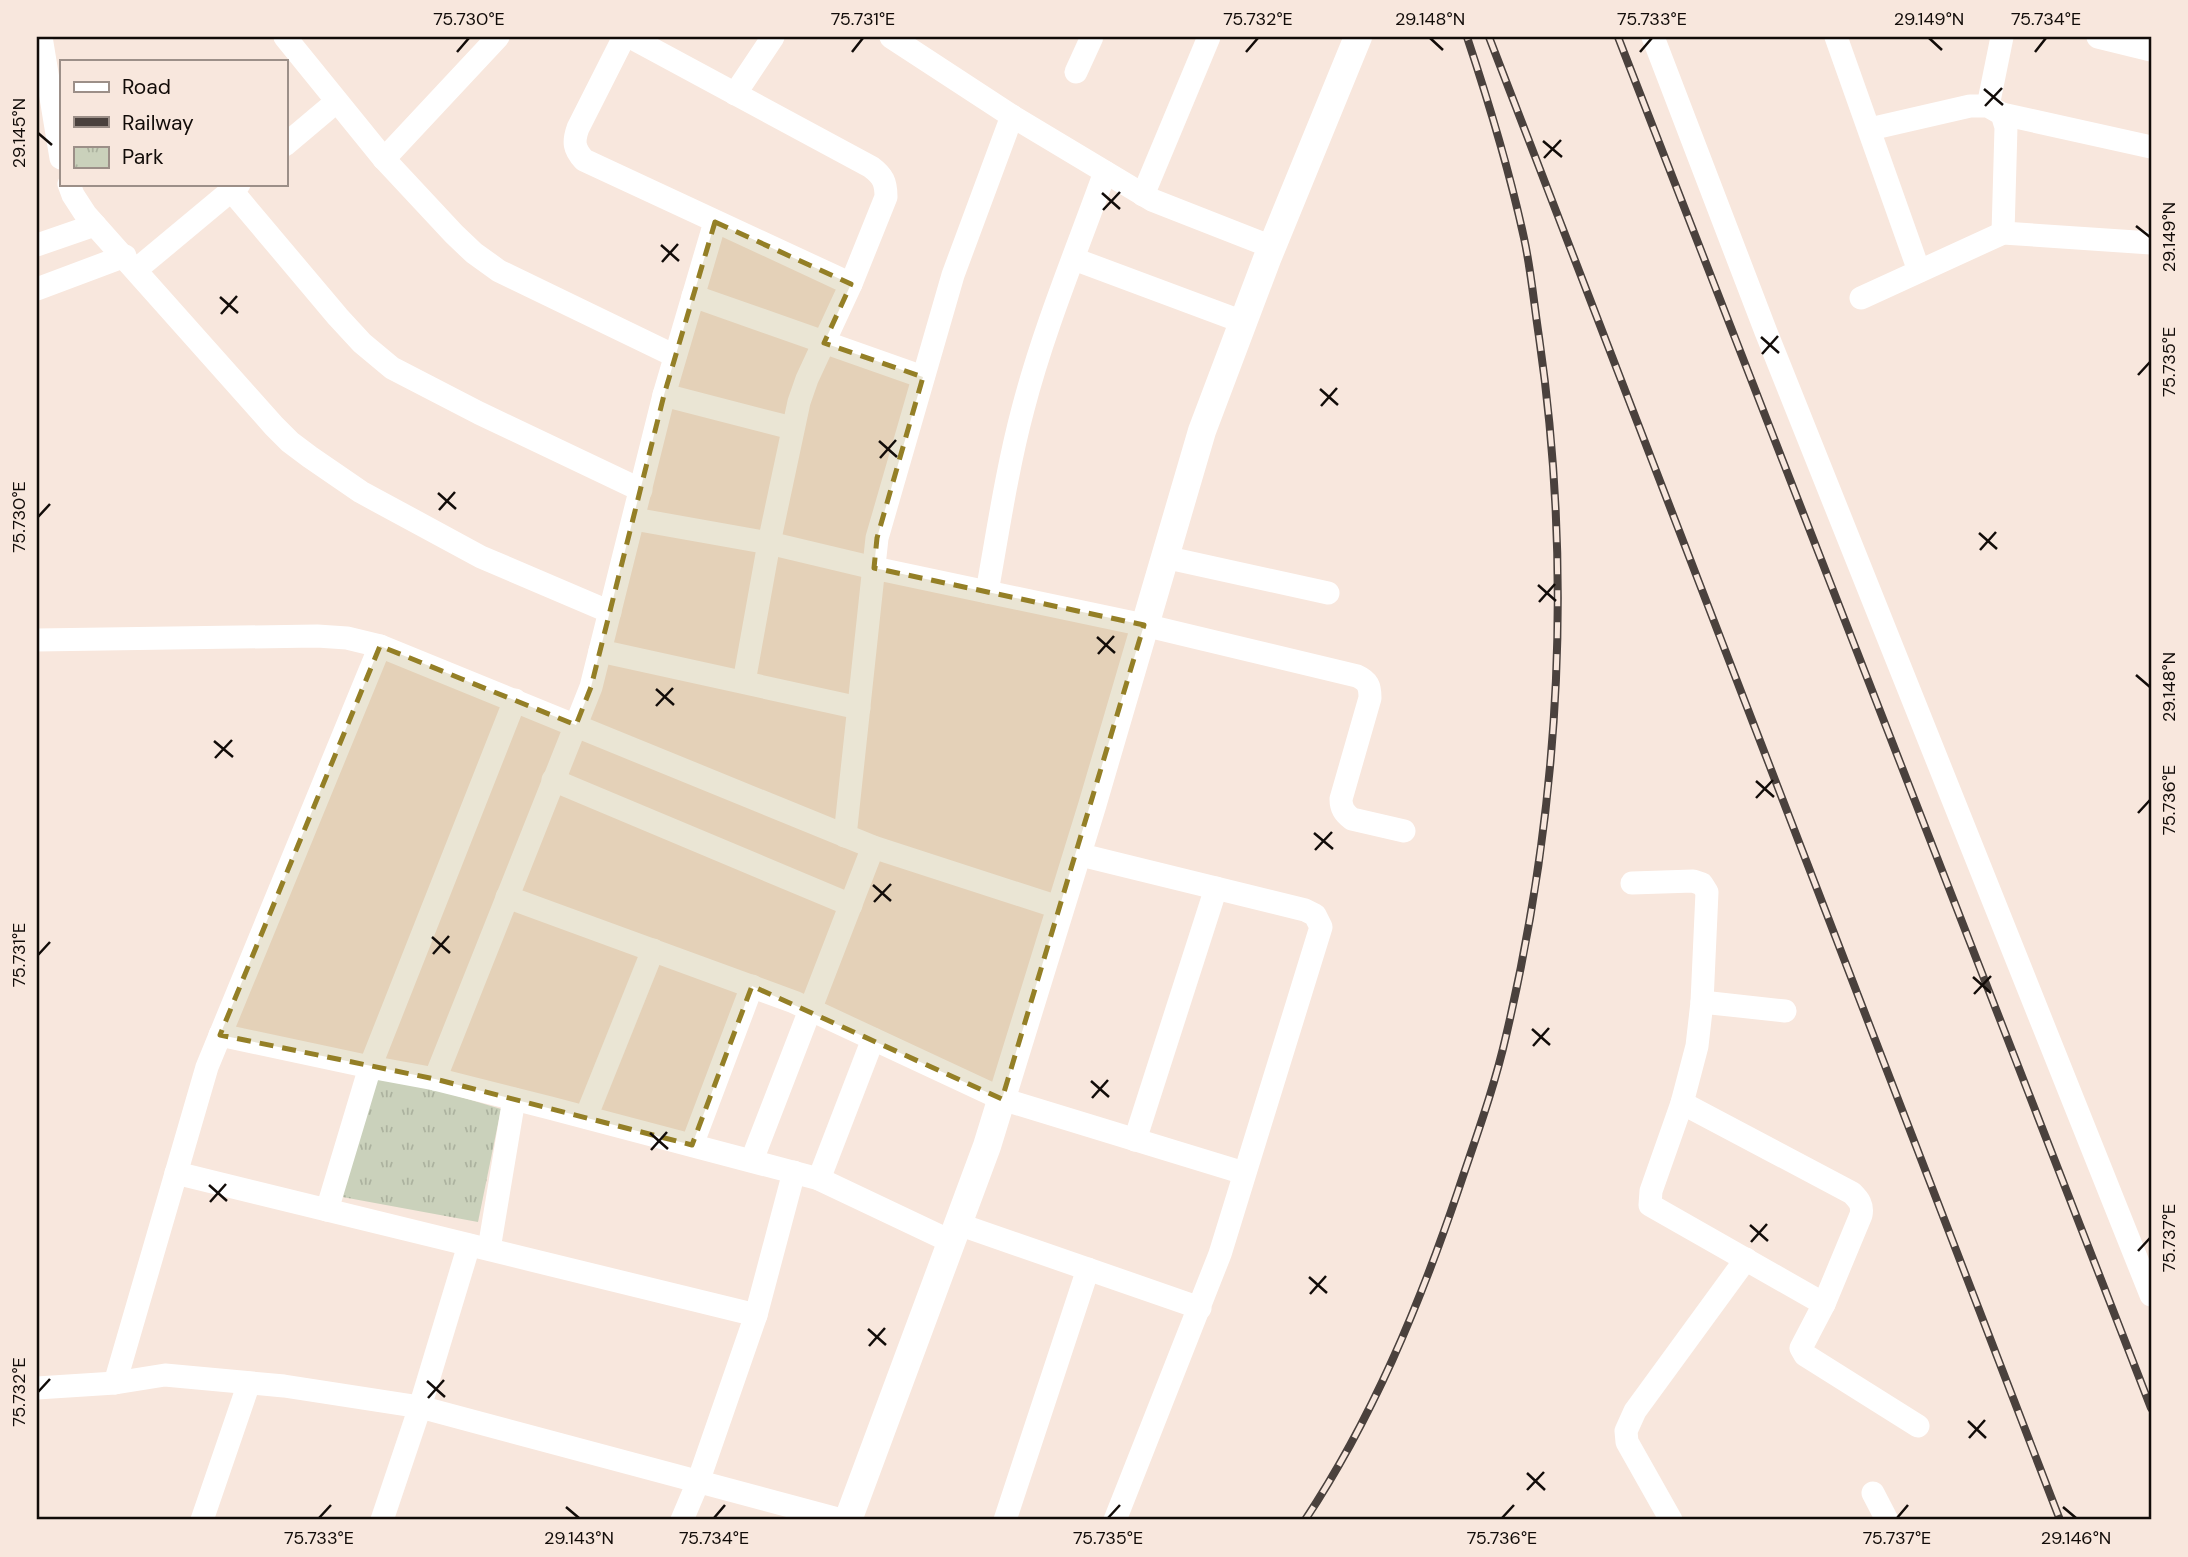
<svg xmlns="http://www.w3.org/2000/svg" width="2188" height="1557" font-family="'DM Sans',sans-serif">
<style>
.park{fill:url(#park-tufts)}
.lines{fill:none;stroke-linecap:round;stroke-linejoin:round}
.minor{stroke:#fff;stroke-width:23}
.tertiary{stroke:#fff;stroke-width:28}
.rail-casing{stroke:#4a413d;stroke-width:8}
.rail{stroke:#f8e7dd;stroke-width:5;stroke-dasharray:16;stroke-linecap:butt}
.marked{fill:#947f26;fill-opacity:0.2;stroke:#947f26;stroke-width:5;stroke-dasharray:14 9;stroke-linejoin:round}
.ticks{fill:none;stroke:#120c09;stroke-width:2.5}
.neatline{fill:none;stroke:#120c09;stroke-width:2.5}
.ticks-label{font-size:18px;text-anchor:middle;fill:#120c09}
</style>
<defs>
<pattern id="park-tufts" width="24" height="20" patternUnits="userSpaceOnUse" patternTransform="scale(1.75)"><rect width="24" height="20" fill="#cad1bb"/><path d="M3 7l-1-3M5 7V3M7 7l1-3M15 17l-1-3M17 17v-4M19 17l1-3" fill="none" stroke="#acb29f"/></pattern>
</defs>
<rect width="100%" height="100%" fill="#f8e7dd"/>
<polygon class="park" points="374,1071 501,1109 478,1222 337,1196"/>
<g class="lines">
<g class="minor">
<polyline points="41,37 61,158"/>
<polyline points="285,37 384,159 454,234 474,253 499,271 675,356"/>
<path d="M624 37 578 128C573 142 574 149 584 160L851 284"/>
<path d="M630 37 871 167C883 176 886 182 886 197L851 284 807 379 799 402 769 543 744 682"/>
<polyline points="891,37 1012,116 1152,200 1272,247"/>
<polyline points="1653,37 1766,332 2151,1295"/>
<polyline points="1836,37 1919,271"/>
<polyline points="2098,37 2151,50"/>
<polyline points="1076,72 1092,37"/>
<polyline points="735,94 773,37"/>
<polyline points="1988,106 2002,37"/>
<polyline points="2002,114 2151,147"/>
<polyline points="1870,129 1970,106 1988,106 2002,114 2006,127 2003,233"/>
<polyline points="285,145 336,102"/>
<polyline points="384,159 498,37"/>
<polyline points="69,184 73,195 86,215 274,426 290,442 310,457 361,492 481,557 610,612"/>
<polyline points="231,190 338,317 362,343 392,368 479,413 641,490"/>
<polyline points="1143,195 1209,37"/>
<polyline points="37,245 95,225"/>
<polyline points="1074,259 1243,322"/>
<polyline points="137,269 239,184"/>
<polyline points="37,289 125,256"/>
<polyline points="693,296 923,377"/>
<polyline points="1861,298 2003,233 2151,243"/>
<polyline points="664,395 792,428"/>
<path d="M634 519 769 543 874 568 1144 625 1357 676C1368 681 1370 686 1370 698L1341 799C1341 808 1344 813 1352 819L1404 831"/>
<polyline points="1164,557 1328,593"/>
<path d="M987 592C998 531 1007 469 1023 409 1044 328 1077 250 1105 172"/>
<polyline points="37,640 317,636 347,638 380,646 873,847 1061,908"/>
<polyline points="600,651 859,708"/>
<polyline points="553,780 851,905"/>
<polyline points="845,836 877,538 953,275 1012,116"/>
<polyline points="1077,854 1305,910 1315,915 1321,927 1220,1254 1115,1520"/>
<polyline points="1632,883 1693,881 1702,884 1707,892 1702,1002 1697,1046 1682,1103 1651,1191 1650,1205 1824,1304"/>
<polyline points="507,897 794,1002 1002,1099 1244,1173"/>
<polyline points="1702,1002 1785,1011"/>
<polyline points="220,1035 370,1067 515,700"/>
<polyline points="435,1079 591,687 664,395 715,222"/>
<path d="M1682 1103 1852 1193C1859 1200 1863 1205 1861 1215L1824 1304 1801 1348 1805 1355 1918 1426"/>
<polyline points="586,1117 653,950"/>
<polyline points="1135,1140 1216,888"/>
<polyline points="692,1145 752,986"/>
<polyline points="752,1160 873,847"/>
<polyline points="176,1173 756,1315"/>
<polyline points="819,1179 873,1039"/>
<polyline points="327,1210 370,1067 435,1079 550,1108 819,1179 952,1242"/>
<polyline points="958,1224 1200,1308"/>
<polyline points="489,1249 514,1099"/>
<polyline points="115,1383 207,1067 380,646"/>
<polyline points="37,1388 115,1383 165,1375 284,1386 420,1407 842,1520"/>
<polyline points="1873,1493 1887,1520"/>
<polyline points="202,1520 249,1383"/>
<polyline points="382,1520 420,1407 469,1245"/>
<polyline points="682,1520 698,1482 756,1315 794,1172"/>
<polyline points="1005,1520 1088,1269"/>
<polyline points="1671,1520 1627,1442 1626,1431 1635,1411 1746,1259"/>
</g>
<polyline class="tertiary" points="848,1520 987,1146 1092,806 1202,431 1267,259 1358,37"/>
<defs>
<g id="rail">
<polyline points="1489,37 2060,1520"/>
<polyline points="1618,37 2151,1408"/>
<path d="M1305 1520C1372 1419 1419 1306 1458 1191 1475 1140 1494 1089 1506 1036 1560 806 1573 572 1539 337 1534 304 1531 270 1524 238 1509 169 1489 103 1467 37"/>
</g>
</defs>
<use href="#rail" class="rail-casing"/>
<use href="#rail" class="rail"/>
</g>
<path class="marked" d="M715 222 851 284 824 343 923 377 877 538 874 568 1144 625 1002 1099 752 986 692 1145 435 1079 220 1035 380 646 576 725 591 687 664 395Z"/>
<path class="ticks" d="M1430 38 1443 50M1929 38 1942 50M457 52 469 38M852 52 863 38M1246 52 1258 38M1640 52 1652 38M2035 52 2046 38M1984 89 2003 105M1985 106 2002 88M38 133 52 145M1543 141 1562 157M1544 158 1561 140M1102 193 1120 209M1103 210 1120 192M2136 226 2150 237M661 245 679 261M662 262 678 244M220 297 238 313M221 314 237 296M1761 337 1779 353M1762 354 1778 336M2138 375 2150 362M1320 389 1338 405M1321 406 1337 388M879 441 897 457M880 458 896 440M438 493 456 509M439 510 455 492M38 517 50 504M1979 533 1997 549M1980 550 1996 532M1538 585 1556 601M1539 602 1555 584M1097 637 1115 653M1098 654 1114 636M2136 675 2150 687M656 689 674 705M656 706 673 688M214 741 233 757M215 758 232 740M1756 781 1774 797M1756 798 1773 780M2138 813 2150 800M1314 833 1333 849M1315 850 1332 832M873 885 891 901M874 902 891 884M432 937 450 953M433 954 449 936M38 955 50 942M1973 977 1991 993M1974 994 1991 976M1532 1029 1550 1045M1533 1046 1549 1028M1091 1081 1109 1097M1092 1098 1108 1080M650 1133 668 1149M651 1150 667 1132M209 1185 227 1201M210 1202 226 1184M1750 1225 1768 1241M1751 1242 1767 1224M2138 1251 2150 1238M1309 1277 1327 1293M1310 1294 1326 1276M868 1329 886 1345M869 1346 885 1328M427 1381 445 1397M38 1392 50 1379M428 1398 444 1380M1968 1421 1986 1438M1969 1438 1985 1420M1527 1473 1545 1490M1527 1490 1544 1472M566 1507 579 1518M2063 1507 2076 1518M319 1518 331 1505M714 1518 725 1505M1108 1518 1120 1505M1502 1518 1514 1505M1897 1518 1908 1505"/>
<rect width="2188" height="1557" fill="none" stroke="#f8e7dd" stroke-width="77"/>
<rect x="60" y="60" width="228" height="126" fill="#f8e7dd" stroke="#9c8f88" stroke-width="2"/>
<rect x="74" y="82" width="35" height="10" fill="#ffffff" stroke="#9c8f88" stroke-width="2"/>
<text x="122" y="94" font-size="21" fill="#120c09">Road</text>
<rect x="74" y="117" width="35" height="10" fill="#4a413d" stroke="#9c8f88" stroke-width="2"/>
<text x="122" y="130" font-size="21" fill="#120c09">Railway</text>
<rect x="74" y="147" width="35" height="21" fill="url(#park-tufts)" stroke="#9c8f88" stroke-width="2"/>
<text x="122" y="164" font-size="21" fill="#120c09">Park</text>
<rect x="38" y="38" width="2112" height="1480" class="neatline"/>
<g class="ticks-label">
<text x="469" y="25">75.730°E</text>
<text x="863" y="25">75.731°E</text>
<text x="1258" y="25">75.732°E</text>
<text x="1430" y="25">29.148°N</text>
<text x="1652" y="25">75.733°E</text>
<text x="1929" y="25">29.149°N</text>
<text x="2046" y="25">75.734°E</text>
<text transform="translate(19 133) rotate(-90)" y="6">29.145°N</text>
<text transform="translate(2169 237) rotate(-90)" y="6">29.149°N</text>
<text transform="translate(2169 362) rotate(-90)" y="6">75.735°E</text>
<text transform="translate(19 517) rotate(-90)" y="6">75.730°E</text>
<text transform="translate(2169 687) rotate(-90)" y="6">29.148°N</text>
<text transform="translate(2169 800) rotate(-90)" y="6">75.736°E</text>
<text transform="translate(19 955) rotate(-90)" y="6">75.731°E</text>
<text transform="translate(2169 1238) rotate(-90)" y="6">75.737°E</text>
<text transform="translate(19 1392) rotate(-90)" y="6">75.732°E</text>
<text x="319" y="1544">75.733°E</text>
<text x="579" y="1544">29.143°N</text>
<text x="714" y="1544">75.734°E</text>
<text x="1108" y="1544">75.735°E</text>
<text x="1502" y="1544">75.736°E</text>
<text x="1897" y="1544">75.737°E</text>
<text x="2076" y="1544">29.146°N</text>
</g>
</svg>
